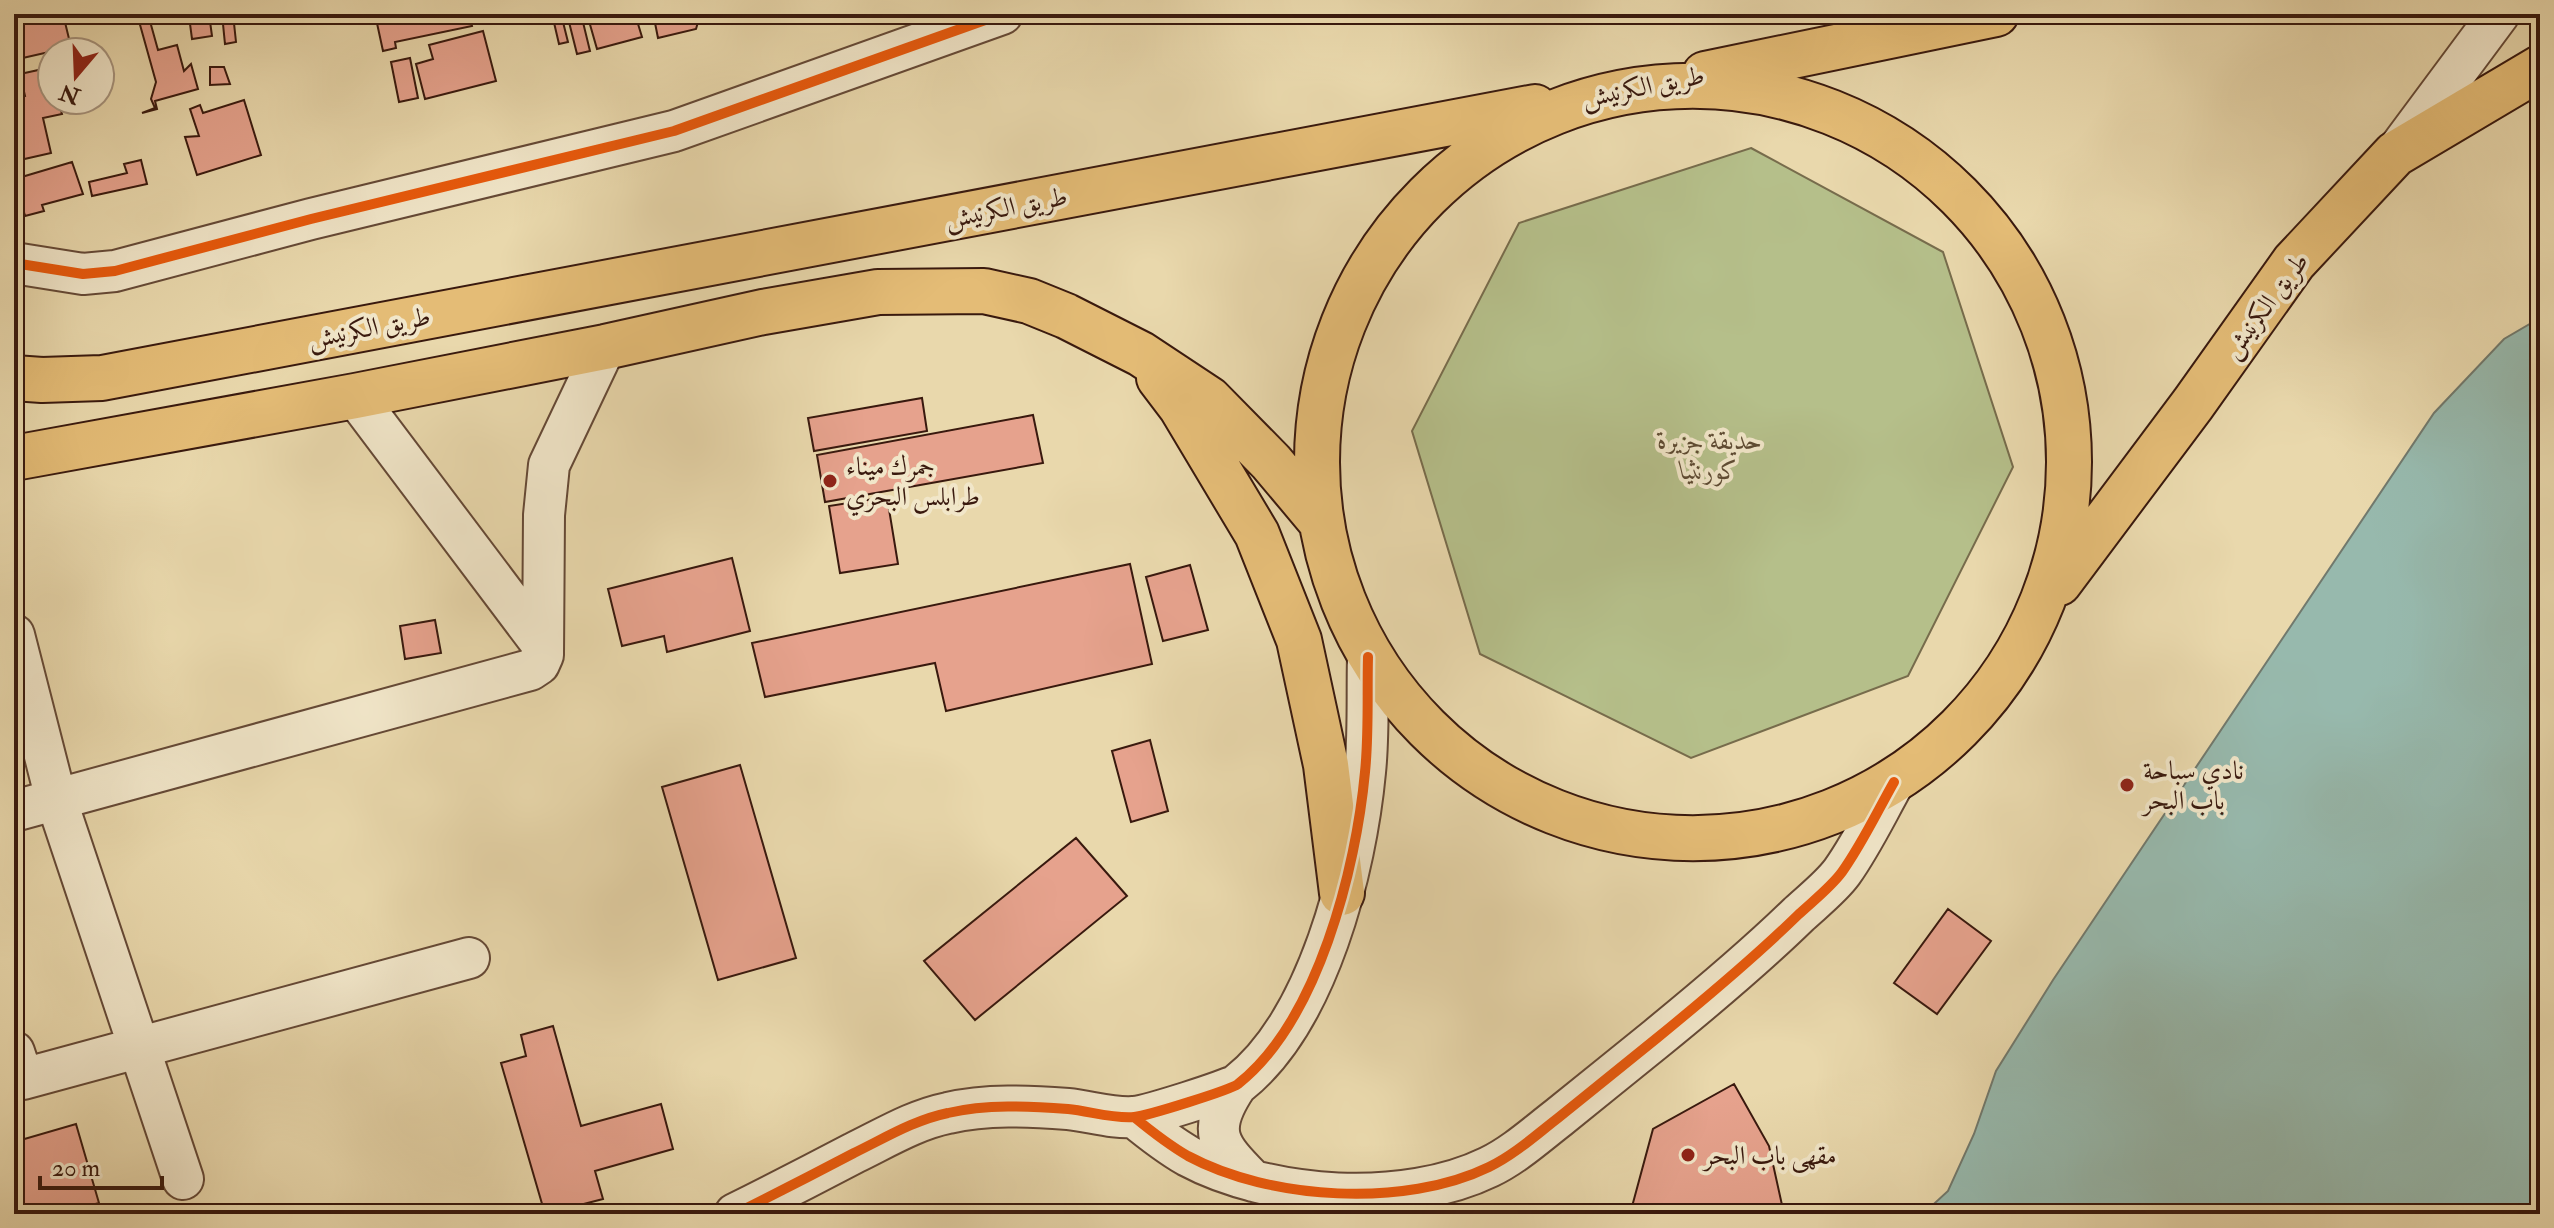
<svg xmlns="http://www.w3.org/2000/svg" width="2554" height="1228" font-family="'IM FELL Double Pica',Amiri,serif">
<style>
.green{fill:#b5bf8a;stroke:#776c4c;stroke-width:2}
.water{fill:#97b9ad;stroke:#71796d;stroke-width:2}
.building{fill:#e6a28d;stroke:#39190e;stroke-width:2}
.lines{fill:none;stroke-linecap:round;stroke-linejoin:round}
.minor-casing{stroke:#654936;stroke-width:44}
.highway-casing{stroke:#39190e;stroke-width:48}
.minor{stroke:#f1e6c9;stroke-width:40}
.highway{stroke:#e4bc76;stroke-width:44}
.cycleway-casing{stroke:#f1e6c9;stroke-width:15}
.cycleway{stroke:#e8590c;stroke-width:10}
.poi-dot{fill:#8f2418;stroke:#f1e6c9;stroke-width:3}
.labels{text-anchor:middle;stroke-width:8;stroke-linejoin:round;paint-order:stroke}
.street-label{font-size:26px;fill:#39190e;stroke:#f1e6c9}
.park-label{font-size:26px;font-style:italic;fill:#5e4b33;stroke:#f1e6c9}
.poi-label{font-size:26px;fill:#39190e;stroke:#f1e6c9;text-anchor:start}
</style>
<rect width="100%" height="100%" fill="#e9d8ac"/>
<filter id="stains"><feTurbulence type="fractalNoise" baseFrequency=".0025" numOctaves="4"/><feColorMatrix values="0 0 0 0 .2 0 0 0 0 .09 0 0 0 0 .02 0 0 0 .5 -.17"/></filter>
<radialGradient id="worn" r=".72"><stop offset=".6" stop-color="#630" stop-opacity="0"/><stop offset="1" stop-color="#630" stop-opacity=".3"/></radialGradient>
<path class="green" d="M1751 148 1943 252 2013 467 1908 676 1691 758 1480 654 1412 431 1519 223Z"/>
<path class="water" d="M2540 318V1214H1923L1948 1191 1974 1134 1996 1071 2053 980 2434 413 2504 339Z"/>
<path class="building" d="M21 14H63L71 47 14 60V16Z
M137 14H148L158 50 177 45 184 71 191 64 198 89 155 101 157 109 142 113 155 108 151 99 156 82Z
M164 14H209L212 36 192 39 189 16 165 19Z
M222 14H233L236 42 225 44Z
M331 14H353L334 21Z
M375 14H469L472 26 395 42 396 48 383 51Z
M552 14H561L568 42 559 44Z
M567 14H581L590 51 577 54Z
M587 14H635L642 37 597 49Z
M669 14H692L690 19 698 22 696 29 658 38 654 18Z
M483 31 496 81 425 99 416 64 433 59 429 45Z
M410 58 418 98 399 102 391 62Z
M210 67H224L230 84 210 85Z
M43 69 50 101 58 100 62 114 43 118 51 153 20 160 14 134V72L20 97 25 96 20 74Z
M244 100 261 155 197 175 185 137 199 136 190 109 200 105 203 113Z
M141 160 147 184 92 196 89 182 127 173 124 164Z
M72 162 83 194 42 205 44 211 25 216 15 179Z
M922 398 927 431 814 451 808 418Z
M1033 415 1043 463 825 502 817 455Z
M887 497 898 564 840 573 829 506Z
M732 558 750 631 667 652 664 636 622 646 608 589Z
M1130 564 1152 664 946 711 935 663 765 697 752 643Z
M1190 565 1208 630 1163 641 1146 577Z
M435 620 441 653 405 659 400 626Z
M1150 740 1168 811 1131 822 1112 751Z
M740 765 796 958 718 980 662 787Z
M1076 838 1127 896 975 1020 924 961Z
M1948 909 1991 941 1937 1014 1894 983Z
M553 1026 581 1126 661 1104 673 1149 595 1171 603 1199 545 1214 501 1063 526 1056 521 1035Z
M1734 1084 1769 1146 1784 1214H1630L1653 1129Z
M76 1124 99 1203 59 1214H14V1142Z"/>
<g class="lines">
<defs>
<path id="minor" d="M2395 154 2499 14
M14 263 83 274 115 271 311 219 674 131 1002 14
M355 396 541 643
M14 635 56 799 183 1179
M14 811 530 670 539 664 543 655 544 515 549 465 605 347
M14 1052 23 1079 469 958
M1236 1086C1205 1133 1219 1146 1253 1181
M1134 1117C1151 1131 1169 1145 1188 1156 1270 1200 1405 1208 1489 1167 1514 1155 1536 1135 1558 1118 1591 1091 1624 1065 1657 1038 1706 998 1754 958 1799 914 1813 901 1831 887 1842 872 1862 844 1877 812 1894 782
M735 1214C775 1194 814 1174 854 1153 885 1138 914 1120 948 1113 986 1104 1030 1106 1068 1109 1089 1111 1114 1119 1134 1117 1147 1116 1230 1090 1238 1084 1318 1021 1356 869 1365 772 1369 734 1367 695 1368 657"/>
<path id="highway" d="M1705 74 1996 14
M1317 462a376 376 0 1 1 752 0a376 376 0 1 1-752 0Z
M14 378 42 380 102 378 1535 107
M1159 378 1181 407 1257 534 1299 640 1326 765 1342 893
M14 458 355 396 605 347 763 312 878 292 984 291 1029 301 1066 316 1141 354 1209 399 1271 462 1318 518
M2059 583 2193 404 2294 262 2395 154 2540 68"/>
</defs>
<use href="#minor" class="minor-casing"/>
<use href="#highway" class="highway-casing"/>
<use href="#minor" class="minor"/>
<use href="#highway" class="highway"/>
<defs>
<path id="cycleway" d="M14 263 83 274 115 271 311 219 674 131 1002 14
M1134 1117C1151 1131 1169 1145 1188 1156 1270 1200 1405 1208 1489 1167 1514 1155 1536 1135 1558 1118 1591 1091 1624 1065 1657 1038 1706 998 1754 958 1799 914 1813 901 1831 887 1842 872 1862 844 1877 812 1894 782
M735 1214C775 1194 814 1174 854 1153 885 1138 914 1120 948 1113 986 1104 1030 1106 1068 1109 1089 1111 1114 1119 1134 1117 1147 1116 1230 1090 1238 1084 1318 1021 1356 869 1365 772 1369 734 1367 695 1368 657"/>
</defs>
<use href="#cycleway" class="cycleway-casing"/>
<use href="#cycleway" class="cycleway"/>
</g>
<g class="poi-dot">
<circle cx="830" cy="481" r="8"/>
<circle cx="2127" cy="785" r="8"/>
<circle cx="1688" cy="1155" r="8"/>
</g>
<g class="labels">
<g class="street-label">
<text transform="translate(1643 86) rotate(-11)" y="9">طريق الكرنيش</text>
<text transform="translate(1006 207) rotate(-11)" y="9">طريق الكرنيش</text>
<text transform="translate(2265 305) rotate(-53)" y="9">طريق الكرنيش</text>
<text transform="translate(369 327) rotate(-11)" y="9">طريق الكرنيش</text>
</g>
<g class="park-label">
<text x="1710" y="449">حديقة جزيرة<tspan x="1710" dy="30">كورنثيا</tspan></text>
</g>
<g class="poi-label">
<text x="846" y="475">جمرك ميناء<tspan x="846" dy="30">طرابلس البحري</tspan></text>
<text x="2143" y="779">نادي سباحة<tspan x="2143" dy="30">باب البحر</tspan></text>
<text x="1704" y="1164">مقهى باب البحر</text>
</g>
</g>
<rect width="2554" height="1228" fill="none" stroke="#e9d8ac" stroke-width="48"/>
<rect x="16" y="16" width="2522" height="1196" fill="none" stroke="#39190e" stroke-width="4"/>
<rect x="24" y="24" width="2506" height="1180" fill="none" stroke="#39190e" stroke-width="2"/>
<g transform="translate(76 76) rotate(199)"><circle r="38" fill="#f1e6c9" stroke="#a7947e" stroke-width="2"/>
<path d="M0-6L14 30L0 20L-14 30Z" fill="#8f2418"/>
<text y="-12" font-size="22" font-weight="bold" text-anchor="middle" fill="#39190e">N</text>
</g>
<path d="M40 1176v12h122v-12" fill="none" stroke="#39190e" stroke-width="4"/>
<text x="52" y="1176" font-size="24" fill="#39190e" stroke="#f1e6c9" stroke-width="6" paint-order="stroke">20 m</text>
<rect width="100%" height="100%" filter="url(#stains)"/>
<rect width="100%" height="100%" fill="url(#worn)"/>
</svg>
